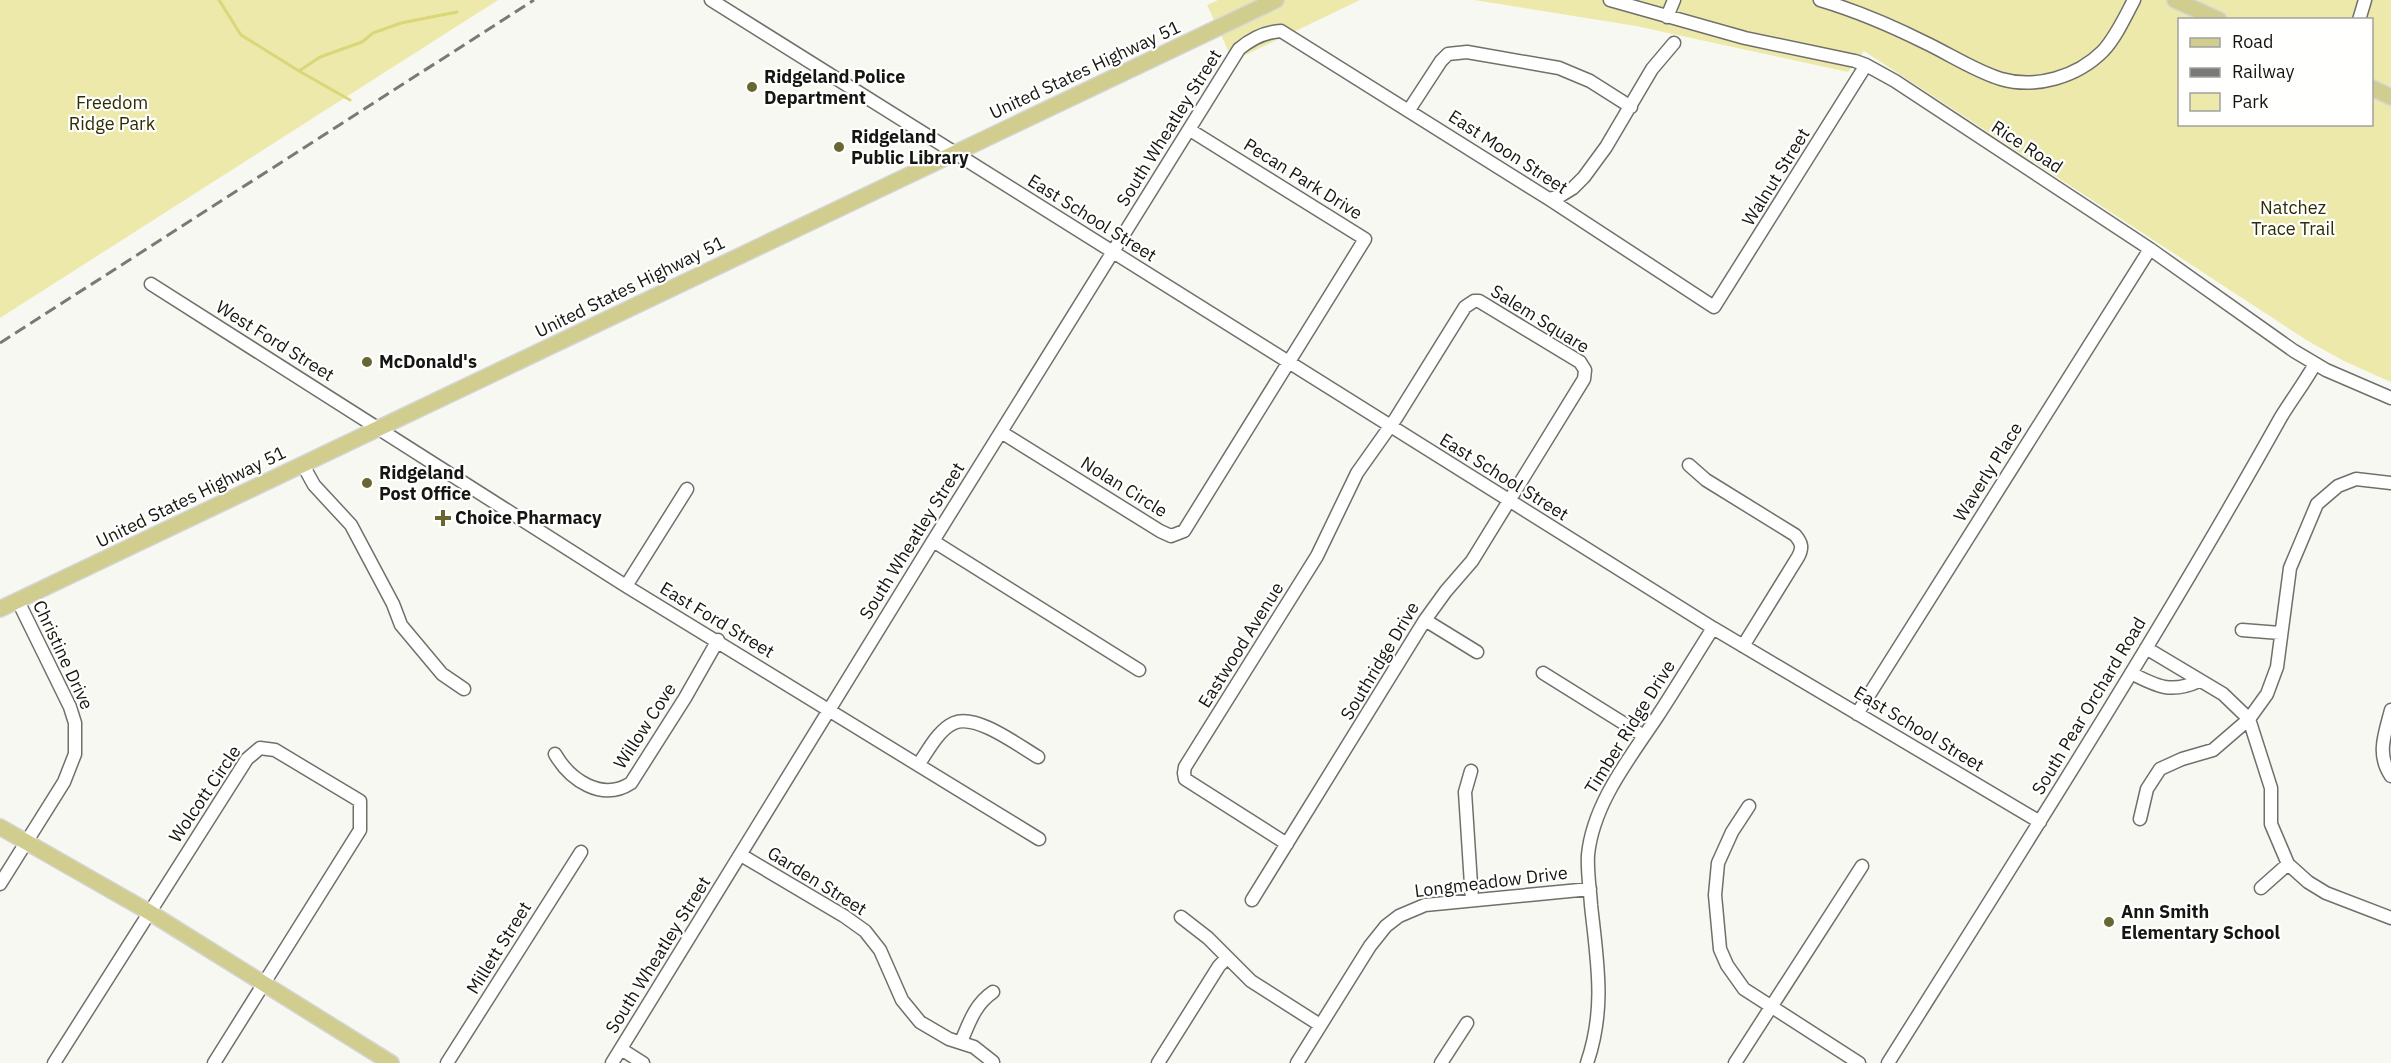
<svg xmlns="http://www.w3.org/2000/svg" width="2391" height="1063" font-family="'IBM Plex Sans',sans-serif">
<style>
.green{fill:#ece9ab;fill-rule:evenodd}
.lines{fill:none;stroke-linecap:round;stroke-linejoin:round}
.stream{stroke:#dbd678;stroke-width:3}
.minor-casing{stroke:#70706b;stroke-width:15}
.major-casing{stroke:#d5d5d5;stroke-width:18}
.minor{stroke:#fff;stroke-width:12}
.major{stroke:#d0cd8f;stroke-width:15}
.rail{stroke:#797975;stroke-width:3;stroke-dasharray:12 6;stroke-linecap:butt}
.poi-dot{fill:#686632;stroke:#fffffe;stroke-width:2}
.labels{text-anchor:middle;stroke-width:4.5;stroke-linejoin:round;paint-order:stroke}
.street-label{font-size:18px;fill:#151513;stroke:#fffffe}
.poi-label{font-size:18px;font-weight:bold;fill:#151513;stroke:#fffffe;text-anchor:start}
.park-label{font-size:18px;fill:#2e2c02;stroke:#fffffe}
</style>
<rect width="100%" height="100%" fill="#f8f8f2"/>
<path class="green" d="M0 0H498L0 318Z
M1218 0H1360L1233 61 1207 5Z
M1474 0H2391V382L2344 361 2308 341 1864 51 1848 72 1636 26ZM2180 20H2372V124H2180Z"/>
<g class="lines">
<path class="stream" d="M219 0 241 35 299 71
M350 100 299 71 320 57 362 42 373 33 401 23 457 12"/>
<defs>
<path id="minor" d="M711 0 1713 628 2040 822
M1610 0 1745 38 1855 61 1866 65 1895 81 2150 249 2294 351 2326 370 2391 398
M1820 0C1857 11 1892 26 1926 43 1951 55 1975 71 2001 79 2036 89 2077 77 2103 51 2116 37 2125 17 2134 0
M1667 17 1674 0
M2359 20 2365 0
M1409 110 1441 61 1448 54 1467 52 1559 68 1590 81 1631 107
M1549 199 1560 196 1573 188 1584 177 1606 147 1652 69 1674 43
M151 284 626 586 1039 839
M1001 432 1160 531 1171 536 1184 531 1365 239 1190 130
M303 465 314 485 351 525 393 604 401 625 442 674 464 689
M1689 465 1706 480 1795 535C1802 543 1803 548 1798 557L1743 646
M933 541 1139 670
M626 586 687 489
M1425 620 1477 652
M2242 630 2280 633
M2146 648 2223 694 2249 719 2271 788V824L2288 864 2308 882 2326 893 2391 918
M1543 673 1644 736
M2131 673C2156 686 2171 694 2199 681
M2391 710C2385 734 2376 754 2391 776
M1857 714 2150 249
M555 754C570 780 602 802 631 783L685 698 718 640
M918 765C928 751 938 730 954 723 976 713 1019 746 1038 757
M1471 771 1465 792 1472 900
M1749 806 1732 832 1718 863 1715 895 1720 949 1727 965 1744 989 1859 1063
M2140 819 2147 789 2160 769 2182 759 2213 750 2249 719 2267 694 2277 667 2290 568 2317 504 2338 486 2356 479 2391 483
M741 855 844 916 865 931 880 950 902 1000 920 1022 949 1039 974 1047 993 1062
M0 884 64 782 75 754V723L70 707 18 601
M2261 888 2288 864
M1252 900 1425 620 1446 591 1472 561 1584 379 1585 370 1580 362 1479 301H1474L1465 307 1396 418 1357 473 1317 556 1185 767 1184 773 1185 779 1287 844
M1181 917 1208 938 1251 981 1320 1025
M961 1042C969 1023 975 1004 993 992
M621 1049 643 1063
M54 1063 247 759 260 748 275 750 360 801V830L214 1063
M447 1063 581 852
M612 1063 933 541 1239 49C1251 39 1265 32 1281 31L1549 199 1714 307 1866 65
M1158 1063 1219 966 1227 958
M1297 1063 1370 946 1386 926 1399 916 1425 905 1590 889
M1441 1063 1467 1023
M1587 1063C1606 1008 1597 961 1591 905 1590 889 1587 871 1588 855 1593 804 1629 759 1657 717 1676 688 1694 658 1713 628
M1735 1063 1862 866
M1888 1063C2022 850 2158 637 2281 417 2292 399 2305 382 2315 364"/>
<path id="major" d="M2175 0 2219 20
M2372 88 2391 97
M0 609 1276 0
M0 827 149 912 391 1063"/>
</defs>
<use href="#minor" class="minor-casing"/>
<use href="#major" class="major-casing"/>
<use href="#minor" class="minor"/>
<use href="#major" class="major"/>
<path class="rail" d="M0 343 534 0"/>
</g>
<g class="poi-dot">
<circle cx="752" cy="87" r="6"/>
<circle cx="839" cy="147" r="6"/>
<circle cx="367" cy="362" r="6"/>
<circle cx="367" cy="483" r="6"/>
<path d="M440 509h6v6h6v6h-6v6h-6v-6h-6v-6h6z"/>
<circle cx="2109" cy="922" r="6"/>
</g>
<g class="labels">
<g class="street-label">
<text transform="translate(1085 70) rotate(-25)" y="6">United States Highway 51</text>
<text transform="translate(1169 128) rotate(-58)" y="6">South Wheatley Street</text>
<text transform="translate(2027 147) rotate(33)" y="6">Rice Road</text>
<text transform="translate(1508 152) rotate(33)" y="6">East Moon Street</text>
<text transform="translate(1776 177) rotate(-58)" y="6">Walnut Street</text>
<text transform="translate(1303 179) rotate(32)" y="6">Pecan Park Drive</text>
<text transform="translate(1092 218) rotate(32)" y="6">East School Street</text>
<text transform="translate(630 287) rotate(-26)" y="6">United States Highway 51</text>
<text transform="translate(1540 319) rotate(32)" y="6">Salem Square</text>
<text transform="translate(275 341) rotate(32)" y="6">West Ford Street</text>
<text transform="translate(1988 472) rotate(-58)" y="6">Waverly Place</text>
<text transform="translate(1504 477) rotate(32)" y="6">East School Street</text>
<text transform="translate(1124 487) rotate(32)" y="6">Nolan Circle</text>
<text transform="translate(191 497) rotate(-26)" y="6">United States Highway 51</text>
<text transform="translate(912 541) rotate(-58)" y="6">South Wheatley Street</text>
<text transform="translate(717 620) rotate(31)" y="6">East Ford Street</text>
<text transform="translate(1241 645) rotate(-58)" y="6">Eastwood Avenue</text>
<text transform="translate(63 655) rotate(65)" y="6">Christine Drive</text>
<text transform="translate(1380 661) rotate(-59)" y="6">Southridge Drive</text>
<text transform="translate(2089 706) rotate(-59)" y="6">South Pear Orchard Road</text>
<text transform="translate(645 726) rotate(-57)" y="6">Willow Cove</text>
<text transform="translate(1630 727) rotate(-58)" y="6">Timber Ridge Drive</text>
<text transform="translate(1919 729) rotate(31)" y="6">East School Street</text>
<text transform="translate(205 794) rotate(-56)" y="6">Wolcott Circle</text>
<text transform="translate(817 881) rotate(32)" y="6">Garden Street</text>
<text transform="translate(1491 882) rotate(-7)" y="6">Longmeadow Drive</text>
<text transform="translate(499 948) rotate(-58)" y="6">Millett Street</text>
<text transform="translate(658 955) rotate(-58)" y="6">South Wheatley Street</text>
</g>
<g class="poi-label">
<text x="764" y="83">Ridgeland Police<tspan x="764" dy="21">Department</tspan></text>
<text x="851" y="143">Ridgeland<tspan x="851" dy="21">Public Library</tspan></text>
<text x="379" y="368">McDonald's</text>
<text x="379" y="479">Ridgeland<tspan x="379" dy="21">Post Office</tspan></text>
<text x="455" y="524">Choice Pharmacy</text>
<text x="2121" y="918">Ann Smith<tspan x="2121" dy="21">Elementary School</tspan></text>
</g>
<g class="park-label">
<text x="112" y="109">Freedom<tspan x="112" dy="21">Ridge Park</tspan></text>
<text x="2293" y="214">Natchez<tspan x="2293" dy="21">Trace Trail</tspan></text>
</g>
</g>
<rect x="2178" y="18" width="195" height="108" fill="#fffffe" stroke="#a1a1a0" stroke-width="1.5"/>
<rect x="2190" y="38" width="30" height="9" fill="#d0cd8f" stroke="#a1a1a0" stroke-width="1.5"/>
<text x="2232" y="48" font-size="18" fill="#151513">Road</text>
<rect x="2190" y="68" width="30" height="9" fill="#797975" stroke="#a1a1a0" stroke-width="1.5"/>
<text x="2232" y="78" font-size="18" fill="#151513">Railway</text>
<rect x="2190" y="93" width="30" height="18" fill="#ece9ab" stroke="#a1a1a0" stroke-width="1.5"/>
<text x="2232" y="108" font-size="18" fill="#151513">Park</text>
</svg>
